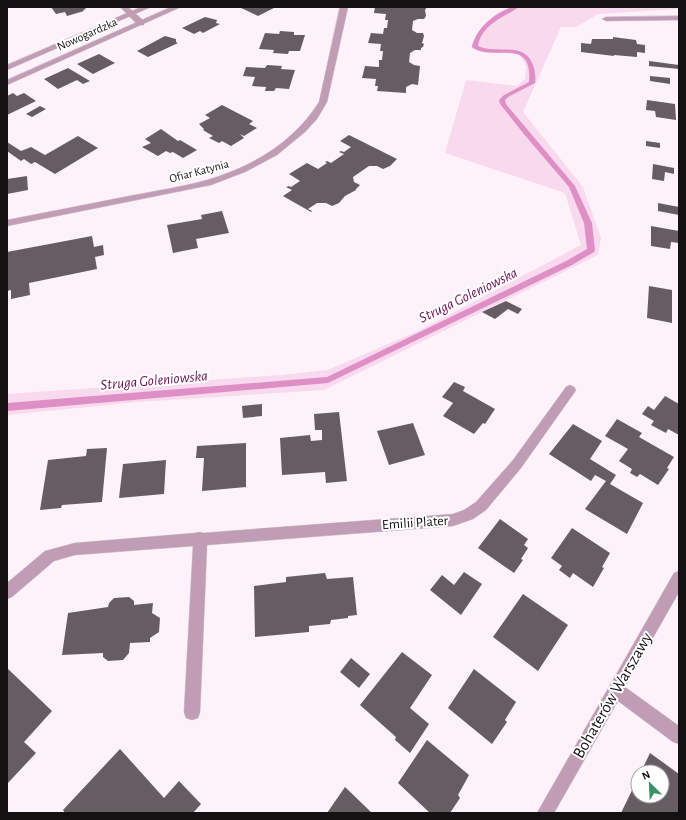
<svg xmlns="http://www.w3.org/2000/svg" width="686" height="820" font-family="'Alegreya Sans',sans-serif">
<style>
.green{fill:#f9d9ee}
.lines{fill:none;stroke-linecap:round;stroke-linejoin:round}
.stream{fill:#de90c6;fill-rule:evenodd}
.building{fill:#665c62}
.minor-casing{stroke:#d8ced4;stroke-width:1}
.tertiary-casing{stroke:#d8ced4;stroke-width:1}
.minor{fill:#c09db5;fill-rule:evenodd}
.tertiary{fill:#c09db5;fill-rule:evenodd}
.labels{text-anchor:middle;stroke-width:4;stroke-linejoin:round;paint-order:stroke}
.far-street-label{font-size:12px;fill:#151113;stroke:#fff}
.street-label{font-size:14px;fill:#151113;stroke:#fff}
.water-label{font-size:15px;font-style:italic;fill:#6c0f58;stroke:#fff}
.near-street-label{font-size:17px;fill:#151113;stroke:#fff}
</style>
<rect width="100%" height="100%" fill="#fdf2f9"/>
<path class="green" d="M510 7H679V9L598 14 576 27H561L523 112 583 187 601 238 598 255 324 390 138 402 7 415V394L281 375 328 370 420 330 581 245 565 193 445 153 466 80 517 86 525 79 526 66 519 54 481 52 471 48C480 29 490 14 510 7Z"/>
<g class="lines">
<path class="stream" d="M512 7H519C503 18 482 24 478 46 496 55 524 40 533 65 535 71 536 77 535 83L508 97 505 100 506 104 575 186 592 223 595 250 594 252 572 265 328 383 7 411V403L327 377 566 261 587 249 584 223 569 187 523 133 500 104 499 100 504 95 529 82C533 35 492 63 472 47 476 28 494 14 512 7Z"/>
</g>
<path class="building" d="M51 7H84L86 9 83 10 84 11 67 16 65 12 56 14Z
M239 7H276L258 16Z
M375 7H427L425 10 426 16 424 19H418L413 21 412 30 417 33H423L424 36 422 43 424 44 423 47 421 48V50H415L410 53 409 62 414 65 420 66 418 85 412 84 406 87V93L377 91 378 86H375L376 79 362 78 365 66 379 67V60H382L383 51H380L381 44 368 43 371 33 383 34 384 28H387L388 20H385L386 14 374 13Z
M205 17 217 20 216 23 220 24 203 33 200 31 194 34 182 28Z
M280 31 294 32V35H305L300 51H289L288 54 273 53 274 50 259 49 265 33 279 34Z
M165 36 176 39V42L178 43 148 57 137 51Z
M613 37 636 40 637 44 645 45V53L637 52V57L614 55V56L581 52V43L591 44 592 39H613Z
M99 54 115 63 93 74 77 64Z
M649 61 679 65V69L649 66Z
M267 65 282 66 281 69 295 70 289 89 276 88 274 91H265L266 87 252 86 255 77 243 76 246 67 265 68Z
M68 68 90 81 83 84 77 80 58 89 44 79Z
M650 76 670 78V84L650 81Z
M13 93 17 96 24 93 36 101 7 115V96Z
M647 100 675 104 676 120 656 117 655 111 646 110Z
M222 105 253 121 249 124 257 128 244 136 240 134 244 138 231 146 222 141 219 143 209 138 213 136 203 130 204 129 199 124 210 118 205 115Z
M40 106 46 109 32 117 26 114Z
M161 129 178 141 180 140 197 150 183 158 173 152 170 153 166 151 158 156 142 147 151 143 145 139Z
M349 135 397 159 390 166 383 169 377 166H369L353 177 354 182 360 185 356 189V190L345 196 339 203 332 206 326 203H317L308 209 312 211 311 212 283 196 292 190 286 187 289 186 291 187 300 181 289 174 307 163 318 169 327 163 325 162 327 161 331 163 344 154 339 152 341 151 344 152 351 147 340 141Z
M78 136 98 148 55 174 35 162 31 164 24 159 21 161 7 151V142L21 151 31 147 45 155Z
M646 141 660 143V148L646 146Z
M653 164 674 168V174L665 172 664 181 652 179Z
M27 176 28 190 7 194V179Z
M658 203 679 207V215L658 211Z
M222 211 229 233 196 239 198 248 173 253 167 225 202 219 201 215Z
M651 226 679 231V243L671 242 670 249 651 246Z
M92 236 94 247 103 245 104 255 95 257 97 269 29 283 30 295 11 299V290L7 291V252Z
M649 286 672 290V323L647 318Z
M506 301 522 309 518 314 508 309 495 319 482 312Z
M454 382 465 387 463 391 495 409 485 424 483 423 474 434 443 416 453 403 442 397Z
M665 396 679 404V435L668 429 666 433 651 425 654 421 642 414 648 406 654 410Z
M262 404V416L243 418 242 406Z
M339 412 347 481 326 483 325 472 282 475 280 438 310 435 311 441 322 440V430H315L314 414Z
M617 419 642 433 639 437 674 457 667 468 669 469 658 485 640 474 637 477 630 473 632 469 619 461 628 449 605 436Z
M413 423 425 455 389 465 377 431Z
M573 424 602 441 590 459 616 475 610 484 643 503 627 534 585 509 606 481 595 475 591 481 549 454Z
M246 443V487L202 491 204 458H196L197 446Z
M107 448 102 502 62 505 61 508 40 510 48 460 86 456 87 449Z
M166 460 164 494 119 498 123 464Z
M500 519 528 539 524 545 528 548 521 559 523 560 514 573 478 548Z
M572 528 610 553 602 567 604 568 593 587 573 573 570 578 559 570 562 566 551 558Z
M464 572 482 584 461 615 430 590 442 575 454 585Z
M325 573 327 579 353 577 357 615 348 616V618L331 620 330 624 309 626V632L255 637 254 586 286 582V577Z
M523 594 568 625 538 671 493 637Z
M129 597 134 601V605L153 603 152 613 160 618 159 632 150 638V642L130 643 129 653 123 660 108 661 103 657V653L62 655 68 613 108 607 109 603 114 598Z
M402 652 432 675 410 708 429 724 410 753 395 740 396 737 360 705Z
M351 658 370 674 359 688 340 672Z
M7 668 52 711 24 742 36 753 7 784Z
M474 669 516 702 505 720 507 722 492 744 448 708Z
M427 740 469 775 458 795 460 798 450 813H430L398 783Z
M120 749 164 798 179 781 201 804 193 813H65L63 810Z
M650 753 679 774V813H621L638 778V796H662V772H641Z
M345 787 372 813H327Z"/>
<g class="lines">
<defs>
<path id="minor" d="M120 7H128L144 21V25H138Z
M340 7H348L327 102 317 119 305 132 277 155 245 172 211 185 7 226V220C48 212 89 204 129 196 155 191 182 187 207 180 252 167 294 142 319 102Z
M679 16V20L606 21 602 19 606 17Z
M570 385 574 387 576 390 574 393 521 468 486 510 473 519 453 526 207 545 200 712 198 718 192 720 186 718 184 712 193 546 75 555 54 561 12 597 7 599V583L45 551 75 543 195 533 200 532 203 533 453 514 464 510 476 502 513 460 566 387Z
M679 571V592L625 687 679 726V744L673 742 618 701 554 813H537L674 573Z"/>
<path id="tertiary" d="M141 7H151L7 70V65Z
M171 7H181L7 85V80Z"/>
</defs>
<use href="#minor" class="minor-casing"/>
<use href="#tertiary" class="tertiary-casing"/>
<use href="#minor" class="minor"/>
<use href="#tertiary" class="tertiary"/>
</g>
<g class="labels">
<g class="far-street-label">
<text transform="translate(87 34) rotate(-24)" y="4">Nowogardzka</text>
<text transform="translate(199 171) rotate(-15)" y="4">Ofiar Katynia</text>
</g>
<g class="street-label">
<text transform="translate(415 522) rotate(-4)" y="5">Emilii Plater</text>
</g>
<g class="water-label">
<text transform="translate(468 295) rotate(-26)" y="5">Struga Goleniowska</text>
<text transform="translate(154 380) rotate(-5)" y="5">Struga Goleniowska</text>
</g>
<g class="near-street-label">
<text transform="translate(612 695) rotate(-60)" y="6">Bohaterów Warszawy</text>
</g>
</g>
<rect width="686" height="820" fill="none" stroke="#151113" stroke-width="16"/>
<g transform="translate(650 784) rotate(336)"><circle r="19" fill="#ffffff" stroke="#a1a0a1"/>
<path d="M0-3L7 15L0 10L-7 15Z" fill="#399165"/>
<text y="-6" font-size="11" font-weight="bold" text-anchor="middle" fill="#151113">N</text>
</g>
</svg>
